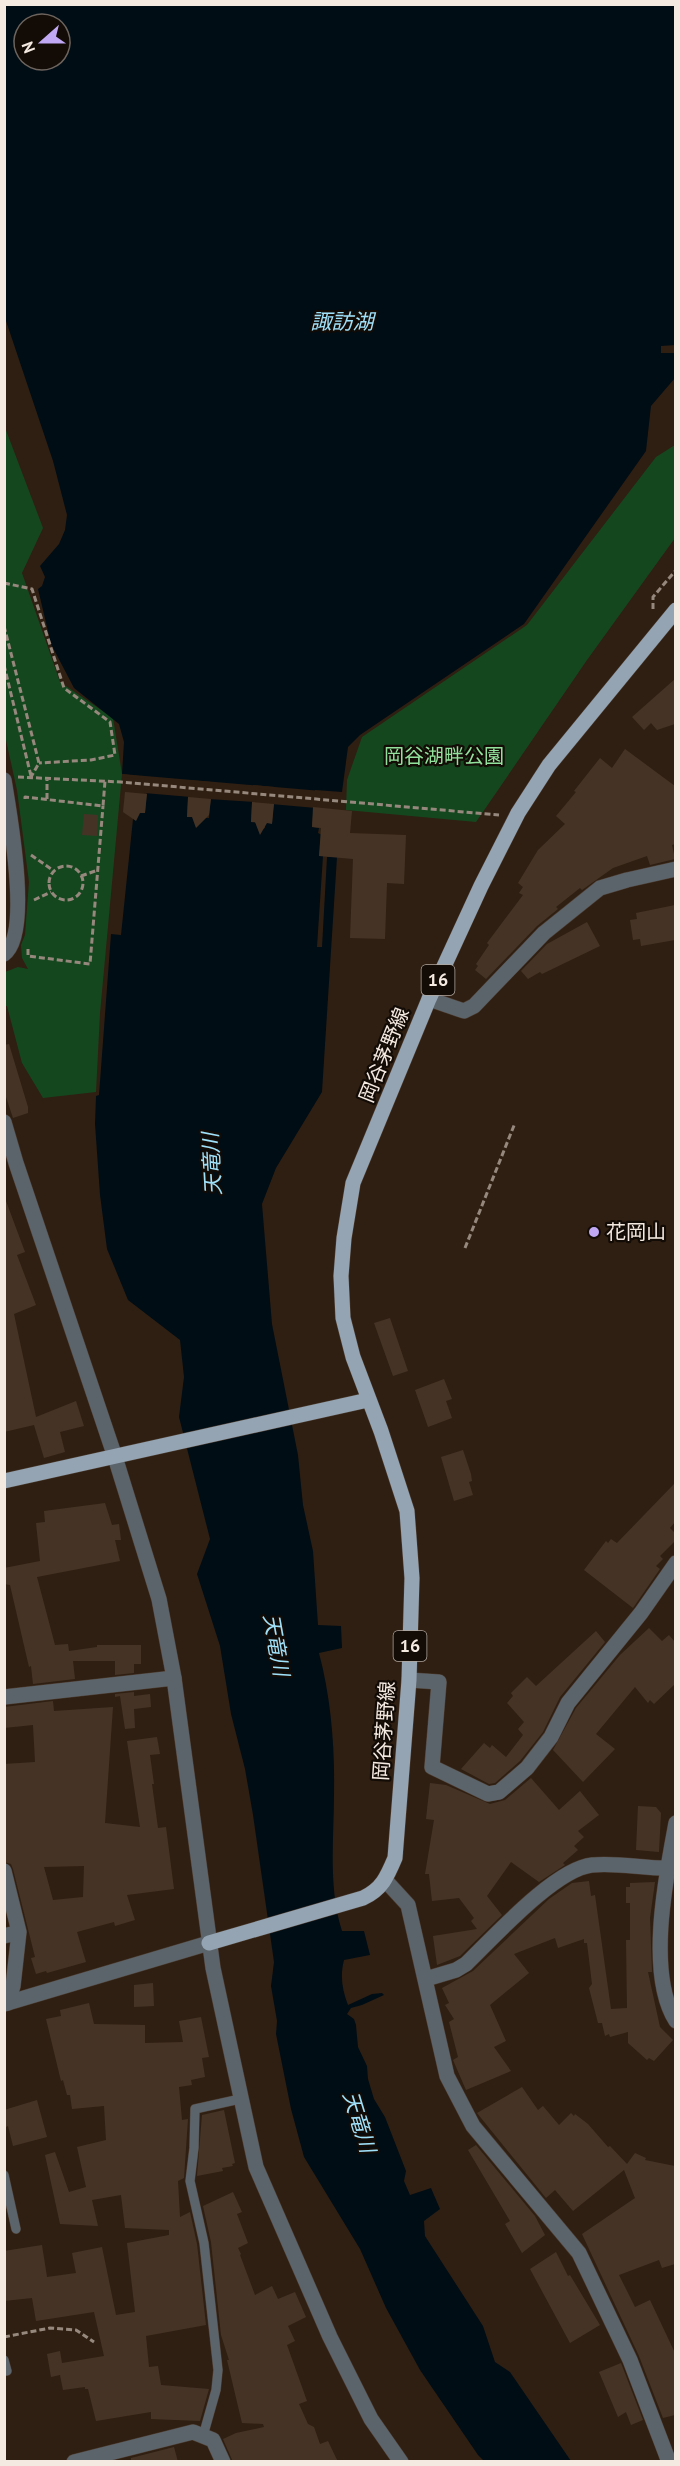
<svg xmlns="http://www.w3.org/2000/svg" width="680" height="2466" font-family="'PT Sans','Noto Sans JP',sans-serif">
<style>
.green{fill:#15471f}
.water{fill:#000d15;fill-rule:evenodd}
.pier{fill:#2f1f12}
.building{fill:#453426;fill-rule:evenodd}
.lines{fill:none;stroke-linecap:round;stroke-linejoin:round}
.service-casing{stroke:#4b3b2f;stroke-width:10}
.minor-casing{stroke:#4b3b2f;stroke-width:16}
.tertiary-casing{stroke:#4b3b2f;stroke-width:16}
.primary-casing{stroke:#4b3b2f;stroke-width:16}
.path{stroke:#96887d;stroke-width:3;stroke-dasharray:6 3;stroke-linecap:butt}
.service{stroke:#5c646b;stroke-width:9}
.minor{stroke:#5c646b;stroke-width:15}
.tertiary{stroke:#5c646b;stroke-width:15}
.primary{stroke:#94a4b3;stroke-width:15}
.poi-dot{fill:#c0a8f4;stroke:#120b06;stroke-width:2}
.labels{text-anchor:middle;stroke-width:4.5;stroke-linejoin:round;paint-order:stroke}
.shield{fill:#120b06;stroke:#b1a79f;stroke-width:1.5}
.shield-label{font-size:18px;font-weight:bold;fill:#f5eae1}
.park-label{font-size:20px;fill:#92e19c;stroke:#120b06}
.street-label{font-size:20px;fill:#f5eae1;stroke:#120b06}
.poi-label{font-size:20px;fill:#f5eae1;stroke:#120b06;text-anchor:start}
.water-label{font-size:21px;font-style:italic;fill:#a0e1fa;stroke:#120b06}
</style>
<rect width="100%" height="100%" fill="#2f1f12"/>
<path class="green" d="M4 425 43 528 22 573 60 682 113 718 122 774 100 1013 96 1092 43 1098 22 1063 7 1006H5V972L18 967 28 969 22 958 21 945 25 935 29 882 17 790 4 731Z
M675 445V538L587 660 476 822 346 810 347 780 362 737 527 625 656 457Z"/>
<path class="water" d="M4 5H675L676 345 661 346V353H675V378L651 406 646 451 524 624 360 735 348 747 342 792 315 790 312 827 319 828 318 833 322 835 319 856H323L317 947H322L327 857H337L322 1092 276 1168 262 1204 272 1324 298 1455 303 1505 313 1551 318 1625 341 1626 342 1648 319 1653C331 1698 335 1747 334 1794 334 1839 328 1887 342 1931H364L370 1955 344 1960C340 1976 342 1989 348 2005L372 1994 382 1993 384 1995 362 2005 351 2008 347 2014 354 2019 356 2025 358 2047 367 2066 368 2079 374 2099 385 2117 406 2171 404 2181 410 2195 431 2188 440 2209 424 2221 425 2236 483 2326 495 2362 510 2372 571 2461H484L478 2455 420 2370 386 2308 360 2249 304 2157 291 2109 276 2034 277 2021 271 1986 274 1962 253 1815 245 1769 231 1714 220 1646 197 1574 210 1539 179 1417 184 1377 180 1340 128 1300 107 1249 100 1195 95 1124 96 1096 99 1095 111 934 121 935 133 819 138 812 145 813 148 777 122 774 124 742 119 724 74 688 51 644 38 589 42 586 45 577 40 566 59 544 65 530 67 515 53 461 5 318ZM24 24H60V60H24ZM189 780 212 782 209 818H202L201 822 197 825 194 822V817H187ZM253 785 275 787 272 823H265V828L261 830 257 823 251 822Z"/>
<path class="pier" d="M122 774 345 793 342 795 317 793 316 808 271 804 272 790 256 788 255 802 208 799 209 784 192 783 191 797 144 793 145 779 122 777Z"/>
<path class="building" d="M675 679V724L657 730 651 723 644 730 632 717Z
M625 749 675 786V844L672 845 675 859 650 865 647 856 613 868 582 890 580 888 556 907 558 909 537 926 486 979 475 970 478 966 476 964 489 945 487 943 523 895 519 893 523 887 518 883 538 850 565 824 556 816 576 792 574 791 600 758 612 768Z
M125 792 147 794 145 813H140L136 821 123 812Z
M188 797 211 799 209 815 196 828 192 817H187Z
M252 802 274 804 272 824 267 823 260 835 255 822H251Z
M313 807 352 811 350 833 406 835 404 884 387 883 385 939 350 938 353 859 319 856 321 828 312 827Z
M84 814 98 815 97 836 82 835Z
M675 905V940L641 946 640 939 633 940 630 920 637 919 636 913Z
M587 922 600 946 542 974 540 972 528 979 521 971 547 944Z
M9 1044 28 1107V1113L13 1118 4 1091V1045Z
M6 1201 25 1252 17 1255 36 1305 14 1314 36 1417 76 1401 84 1426 60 1432 65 1452 44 1458 34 1425 4 1432Z
M390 1318 408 1371 393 1376 374 1323Z
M444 1379 452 1399 446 1401 452 1418 428 1427 415 1390Z
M463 1450 471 1474 472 1481 469 1482 473 1495 454 1501 441 1457Z
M675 1483V1522L670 1528 675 1533V1541L660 1556 663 1559 656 1566 660 1569 633 1608 584 1570 606 1541 608 1543 611 1539 617 1543Z
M105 1503 112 1525 119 1524 121 1540H115L120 1561 37 1577 55 1645 68 1644 69 1651 97 1647V1645H141V1664H134V1673L115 1675V1661H73L75 1679 33 1684 31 1666 29 1667 10 1585 4 1584V1568L40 1561 36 1523 45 1522 44 1511Z
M649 1628 662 1641 669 1635 675 1642V1684L654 1704 650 1700 648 1703 635 1687 596 1734 615 1749 583 1782 553 1750 576 1708 620 1655Z
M596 1631 605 1642 560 1697 543 1732 520 1761 495 1783 489 1784 461 1769 484 1743 490 1748 492 1745 506 1757 523 1735 518 1729 524 1722 507 1703 513 1696 511 1693 527 1677 536 1686Z
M134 1692V1696L150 1694 151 1707 134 1709 135 1728 125 1729 120 1696 115 1697V1694Z
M53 1701 54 1711 113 1707 105 1823 140 1827 127 1741 157 1737 160 1754 150 1755 154 1784H152L158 1828 166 1827 174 1889 127 1895 135 1920 115 1926 114 1922 77 1932 86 1962 47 1973 46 1971 36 1974 31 1958 35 1957 13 1869 11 1864 4 1862V1764L35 1762 33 1725 4 1728V1707ZM84 1866 83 1897 53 1900 44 1867Z
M531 1778 559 1810 580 1791 599 1815 578 1831 584 1837 574 1846 578 1850 563 1863 565 1865 539 1882 511 1862 487 1896 502 1915 460 1956 437 1965 433 1936 477 1929 471 1921 474 1918 459 1898 432 1901 429 1874H425L434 1820 426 1819 430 1783 446 1785 490 1804 505 1800Z
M638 1806 656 1807 661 1813 659 1852 636 1850Z
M589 1881 591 1896 595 1895 611 2009 627 2008 626 1940H630V1903H626V1887H630V1883L655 1882 650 1918 652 1972H648L660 2027 673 2040 654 2061 649 2058 647 2060 628 2043V2032L610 2037 609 2034 605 2036 602 2023H598L589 1988 592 1984 587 1943H584V1939L558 1948 555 1938 514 1954 529 1973 490 2005 506 2041 494 2047 511 2071 466 2090 453 2060 458 2057 449 2022 454 2019 445 2005 449 2003 442 1988 473 1971 549 1899 572 1883Z
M153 1983 154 2006 134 2007V1985Z
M89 2003 94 2024 145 2025V2043L183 2042 179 2021 201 2017 209 2057 202 2058 205 2077 191 2080 192 2085 179 2087 182 2120 188 2119 184 2178 178 2181 180 2217 190 2212 197 2244 206 2325 146 2336 149 2367 158 2366 161 2385 209 2389 200 2421 151 2419V2412L96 2421 88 2389H85V2387L63 2390 60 2375 51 2377 47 2354 60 2351 62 2363 104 2356 94 2312 36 2321 32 2298 4 2301V2251L42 2245 47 2277 76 2273 72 2253 102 2247 116 2315 135 2312 127 2243 169 2235V2230L125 2228 121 2195 92 2200 98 2226 60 2224 45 2155 55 2152 69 2192 86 2187 77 2147 106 2140 104 2106 72 2109 70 2095H67L63 2080 61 2081 46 2019 61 2016 60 2010Z
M522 2087 538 2110 543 2106 559 2125 571 2113 574 2116 575 2114 588 2124 608 2147 610 2146 627 2164 635 2153 646 2158 645 2160 675 2166V2264L662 2268 659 2260 619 2275 635 2307 650 2300 675 2353V2415L663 2418 639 2356 582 2234 635 2198 624 2170 573 2211 555 2190 546 2198 477 2113Z
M37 2100 47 2137 13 2146 8 2126 4 2128V2110Z
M224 2110 235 2163 232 2164 233 2166 222 2168 223 2171 197 2176 202 2115Z
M476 2145 535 2216 545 2235 522 2253 505 2224 510 2221 468 2150Z
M233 2192 242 2212 237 2214 248 2243 238 2248 241 2254 240 2255 255 2295 272 2286 278 2299 295 2292 306 2317 288 2326 295 2341 287 2345 307 2401 299 2404 308 2424 314 2427 320 2444 328 2441 338 2462H233L223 2439 236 2433 264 2427 263 2424 242 2423 227 2360H229L221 2335 211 2242 203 2206Z
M556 2252 568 2276 570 2275 600 2325 570 2343 530 2269Z
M621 2363 643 2420 631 2425 626 2412 618 2417 599 2372Z
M174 2447 178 2462H131V2458Z"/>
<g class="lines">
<defs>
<path id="service" d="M4 2175 16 2229
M4 2360 7 2371H4
M203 2436 216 2390 218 2370 204 2243 190 2181 194 2148 195 2109 240 2099"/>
<path id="minor" d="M4 780C9 811 32 935 4 954
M429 999 464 1011 474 1006 544 933 600 888 627 880 676 869
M409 1680 439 1682 432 1767 488 1794 499 1792 527 1768 551 1737 568 1703 641 1613 676 1563
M4 1697 174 1678
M676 1823C666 1876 646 1974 676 2021
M4 1871 19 1932 4 1936
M386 1881 408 1905 447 2076 473 2126 579 2253 630 2360 669 2462
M426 1979 456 1970 466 1964C494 1937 555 1869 592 1865 620 1862 648 1870 676 1868
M8 2003 13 1986 19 1932
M74 2462 193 2432 213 2440 223 2462"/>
<path id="tertiary" d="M4 1122 16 1163 115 1457 159 1599 174 1678 213 1968 256 2167 330 2337 371 2419 401 2462
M4 2004 209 1943"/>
<path id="primary" d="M4 1481 368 1400
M209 1943 363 1898C382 1889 387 1877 395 1858L409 1680 412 1578 407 1511 381 1431 353 1357 343 1318 341 1276 344 1238 353 1183 429 999 481 886 518 813 549 765 676 610"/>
</defs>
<use href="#service" class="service-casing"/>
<use href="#minor" class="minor-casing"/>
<use href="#tertiary" class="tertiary-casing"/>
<use href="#primary" class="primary-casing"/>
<path class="path" d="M4 583 32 589 64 688 110 722 115 755 91 760 39 763
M653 609V597L676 570
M4 626 39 763 31 777
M4 665 31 776
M18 777 121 782 499 815
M25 799V797L103 806 105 781
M47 799V778
M31 855 54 871
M49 883a17 17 0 1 1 34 0a17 17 0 1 1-34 0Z
M81 876 98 870
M34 900 51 892
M28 949V956L90 964 103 806
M465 1248 515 1123
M4 2337 50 2328 76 2330 94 2342"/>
<use href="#service" class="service"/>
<use href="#minor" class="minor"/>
<use href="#tertiary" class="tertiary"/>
<use href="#primary" class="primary"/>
</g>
<circle class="poi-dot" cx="594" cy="1232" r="6"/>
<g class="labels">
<g class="shield">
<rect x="421.5" y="965" width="33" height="30" rx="4.5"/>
<rect x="393.5" y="1631" width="33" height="30" rx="4.5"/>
</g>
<g class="shield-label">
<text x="438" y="986">16</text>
<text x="410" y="1652">16</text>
</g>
<g class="park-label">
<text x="444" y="763">岡谷湖畔公園</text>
</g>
<g class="street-label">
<text transform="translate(384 1055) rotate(-68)" y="7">岡谷茅野線</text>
<text transform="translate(384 1731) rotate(-86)" y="7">岡谷茅野線</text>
</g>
<g class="poi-label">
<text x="606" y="1239">花岡山</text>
</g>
<g class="water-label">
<text x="342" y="329">諏訪湖</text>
<text transform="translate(212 1164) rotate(-93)" y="7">天竜川</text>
<text transform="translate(276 1645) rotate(80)" y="7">天竜川</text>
<text transform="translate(359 2122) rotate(73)" y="7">天竜川</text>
</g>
</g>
<rect width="680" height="2466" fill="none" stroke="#f5eae1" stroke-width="12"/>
<g transform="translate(42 42) rotate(249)"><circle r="28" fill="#120b06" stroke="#6d645e" stroke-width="1.5"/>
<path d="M0-4.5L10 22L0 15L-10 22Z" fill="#c0a8f4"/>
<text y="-9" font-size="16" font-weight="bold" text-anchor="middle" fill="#f5eae1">N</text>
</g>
</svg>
